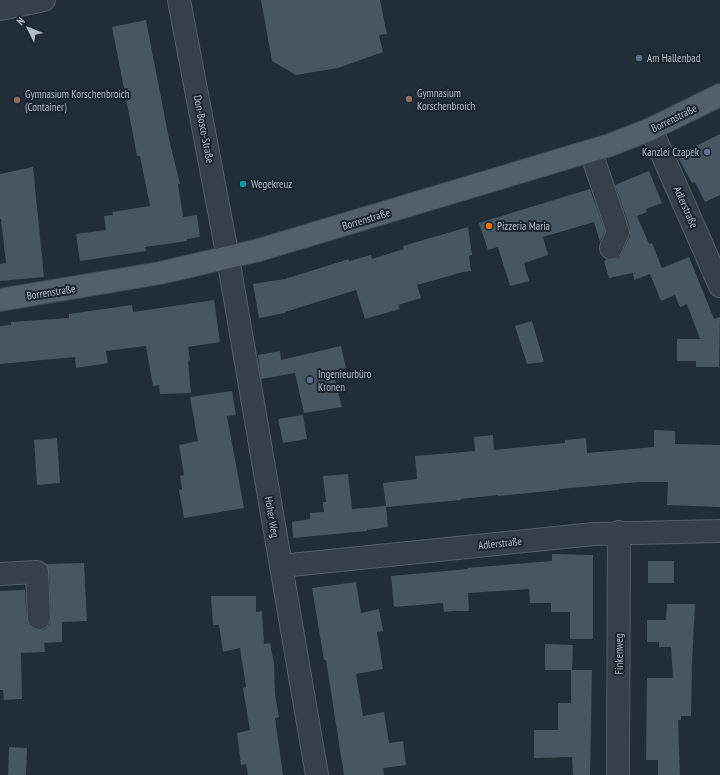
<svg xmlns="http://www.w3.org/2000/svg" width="720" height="775" font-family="'PT Sans Narrow',sans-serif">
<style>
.building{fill:#475663}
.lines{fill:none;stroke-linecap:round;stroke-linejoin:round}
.minor-casing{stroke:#535e67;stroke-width:24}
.major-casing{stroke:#3e4953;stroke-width:24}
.minor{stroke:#35404a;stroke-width:22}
.major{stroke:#535f6a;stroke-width:22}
.service-dot{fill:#5c6f8a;stroke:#1a252e;stroke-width:1.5}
.education-dot{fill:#8d6e63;stroke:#1a252e;stroke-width:1.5}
.culture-dot{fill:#0f9aa8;stroke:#1a252e;stroke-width:1.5}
.food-dot{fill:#e8710a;stroke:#1a252e;stroke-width:1.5}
.labels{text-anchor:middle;stroke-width:4;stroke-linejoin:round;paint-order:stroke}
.poi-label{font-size:11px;fill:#b0bbc6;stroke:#1a252e;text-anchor:start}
.street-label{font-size:11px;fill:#b0bbc6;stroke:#1a252e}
</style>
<rect width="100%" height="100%" fill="#212e39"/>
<path class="building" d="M261 0H380L387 34 379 35 383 52 338 68 296 75 272 61Z
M146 20 169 139 180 184H178L183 217 197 215 200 237 187 239V241L145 247 146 251 80 261 76 234 106 230 104 216 113 215 112 212 150 206 140 156H137L135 145 112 27Z
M720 134V195L705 202 695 182 692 183 679 159 683 157 682 155 695 149 694 147Z
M33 167 44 277 0 281V264L6 263 1 219H0V174Z
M649 171 662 203 646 209 647 212 637 216 649 244 652 243 662 268 689 257 714 319 720 317 719 367H696V361H677V339H700L687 304 680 307 675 295 661 301 650 274 634 280 633 273 609 278 604 261 606 260V259L613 260 619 258 622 253 630 236V228L615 185Z
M590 189 605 231 600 242 594 222 543 237 548 255 524 263 529 281 510 286 498 247 488 250 479 223Z
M468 227 472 255 469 256 471 271 463 272 417 285 421 298 398 305 400 309 365 319 356 290 285 312V313L259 318 253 284 285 279 349 259V261L371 255 372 259 404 249 403 246Z
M214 300 220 342 188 347 190 360 188 361 191 393 160 394 159 385 153 386 146 346 106 351 108 363 76 368 75 357 0 364V326L11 325V322L69 318V314L132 305 133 312Z
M532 321 544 362 527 364 515 326Z
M341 346 346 368 333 372 342 407 304 413 295 373 261 379 258 355 280 351 281 360Z
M232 391 236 415 227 416 244 508 184 518 179 490 182 489 180 476 184 475 179 445 198 441 190 397Z
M303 415 307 439 283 443 278 419Z
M654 430 675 431V444L720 445V507L667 505 668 482H640L559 489V490L498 496V495L460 499 461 500 386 507 388 527 367 530V531L293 538 292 522 310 519V513L324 512 323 502H326L323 476 348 474 352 509 386 506 383 483 417 479 415 456 475 451 474 437 493 435 494 450 565 443V440L586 438 587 453 654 447Z
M57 438 60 483 37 485 34 440Z
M552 554 593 555V639H570V612H551V603H530L529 589 468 593 469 611H454L444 612 443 603 394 607 391 576 468 569 467 568 552 561Z
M648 561H674V583H648Z
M84 563 87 621 62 622V642L44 643 45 652 21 653 22 699 4 700 3 690H0V591L25 590 27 619 28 624 34 629 40 630 45 629 50 624 51 617 49 571 46 564Z
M356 582 361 613 379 609 383 631 377 632 383 669 356 674 363 716 384 712 389 743 403 741 406 765 383 768 384 775H344L326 660H324L312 588Z
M211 596H256V612L262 611 264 644 270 643 274 664 275 695 279 717 275 718 283 775H248L246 764 241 765 237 733 250 730 243 688 246 687 240 648 223 652 219 625H213Z
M667 604H695L692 663 691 716H681V720H678L680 775H658V760H646L647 678H673L671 647H659V642H647V620H666Z
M545 644 573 645 572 670H545Z
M571 670H592L590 775H573L572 757 534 758V730H558V703H571Z
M9 747 27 748 26 775H8Z"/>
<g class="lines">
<defs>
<path id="minor" d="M179 0 228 258 317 775
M0 9 44 0
M651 129 720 286
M591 152 618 232 611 248
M281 566 594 534 720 531
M0 574 37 572 39 618
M618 775 619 532"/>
<path id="major" d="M0 300 160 273 259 250 610 145 651 129 720 95"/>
</defs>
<use href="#minor" class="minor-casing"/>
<use href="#major" class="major-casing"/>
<use href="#minor" class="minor"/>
<use href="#major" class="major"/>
</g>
<g class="service-dot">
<circle cx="639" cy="58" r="4"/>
<circle cx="707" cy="152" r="4"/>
<circle cx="310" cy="380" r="4"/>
</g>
<g class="education-dot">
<circle cx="409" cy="99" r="4"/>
<circle cx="17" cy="100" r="4"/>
</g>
<circle class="culture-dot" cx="243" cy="184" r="4"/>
<circle class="food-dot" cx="489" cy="226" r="4"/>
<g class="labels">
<g class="poi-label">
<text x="647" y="62">Am Hallenbad</text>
<text x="417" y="97">Gymnasium<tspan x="417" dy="13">Korschenbroich</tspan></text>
<text x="25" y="98">Gymnasium Korschenbroich<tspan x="25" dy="13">(Container)</tspan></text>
<text x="699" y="156" text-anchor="end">Kanzlei Czapek</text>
<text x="251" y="188">Wegekreuz</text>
<text x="497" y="230">Pizzeria Maria</text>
<text x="318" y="378">Ingenieurbüro<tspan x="318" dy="13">Kronen</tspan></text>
</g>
<g class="street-label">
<text transform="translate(674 118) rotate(-26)" y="4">Borrenstraße</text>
<text transform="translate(204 129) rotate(79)" y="4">Don-Bosco-Straße</text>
<text transform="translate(686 207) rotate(66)" y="4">Adlerstraße</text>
<text transform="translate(366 219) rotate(-17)" y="4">Borrenstraße</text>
<text transform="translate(51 292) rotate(-9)" y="4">Borrenstraße</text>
<text transform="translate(272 517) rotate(80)" y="4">Hoher Weg</text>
<text transform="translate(500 543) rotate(-6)" y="4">Adlerstraße</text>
<text transform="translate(619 654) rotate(-90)" y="4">Finkenweg</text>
</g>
</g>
<g transform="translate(28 28) rotate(313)" stroke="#1a252e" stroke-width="3" paint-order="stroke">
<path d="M0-3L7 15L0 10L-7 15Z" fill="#b0bbc6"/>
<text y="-6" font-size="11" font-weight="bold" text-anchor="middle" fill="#b0bbc6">N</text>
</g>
</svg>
